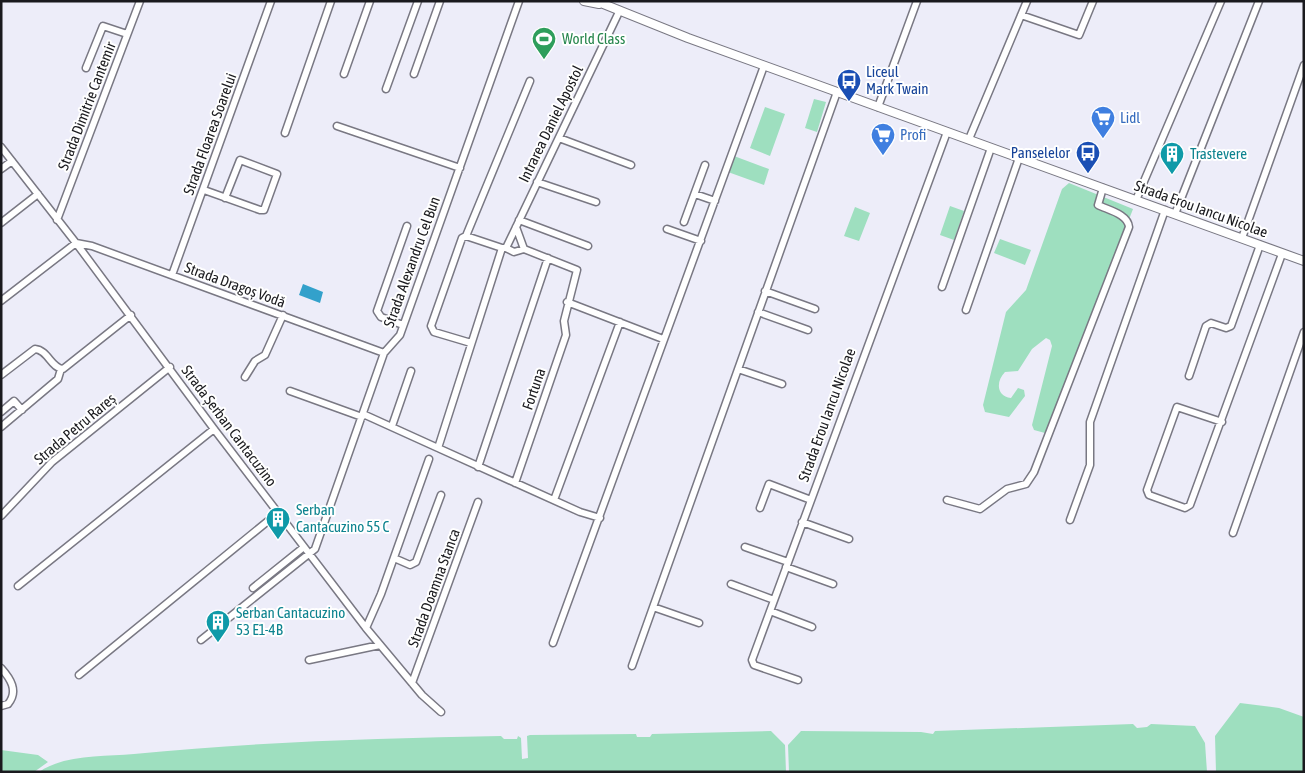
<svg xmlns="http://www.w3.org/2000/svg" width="1305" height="773" font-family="'Asap Condensed',sans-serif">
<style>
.green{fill:#9edfbf}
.water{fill:#33a1cb}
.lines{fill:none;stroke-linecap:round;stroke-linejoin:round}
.minor-casing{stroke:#797883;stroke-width:9}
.tertiary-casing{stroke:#797883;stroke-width:10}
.minor{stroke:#fff;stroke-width:6}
.tertiary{stroke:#fff;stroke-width:8}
.labels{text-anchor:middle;stroke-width:4;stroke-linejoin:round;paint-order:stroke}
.leisure-label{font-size:15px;fill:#27864d;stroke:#fff;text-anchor:start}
.transit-label{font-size:15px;fill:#164399;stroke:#fff;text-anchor:start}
.street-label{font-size:15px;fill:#1a1a1e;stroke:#fff}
.shop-label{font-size:15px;fill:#366cbe;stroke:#fff;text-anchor:start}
.culture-label{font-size:15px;fill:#0d838f;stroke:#fff;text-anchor:start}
</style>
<rect width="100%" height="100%" fill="#ededf9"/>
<path class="green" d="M814 99 826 102 817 132 805 128Z
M765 107 785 114 770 156 750 148Z
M734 156 769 169 764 185 728 172Z
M1069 183 1133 209 1048 429 1045 433 1034 430 1032 425 1052 346 1050 340 1046 338 1032 349 1018 371 1005 372C996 381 996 396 1011 398L1018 388 1024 390 1025 396 1009 417 985 412 983 405 1006 312 1026 290 1062 189Z
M950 206 964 211 954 240 940 235Z
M855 207 870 213 859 241 844 236Z
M1000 239 1031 250 1025 265 994 253Z
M1240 703 1279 708 1304 717V772H1216L1215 736Z
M1133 724 1137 728 1147 727 1151 724 1195 726 1205 743 1207 772H789L788 745 801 731 921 732 933 734 935 731Z
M771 731 785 745 786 772H39C65 754 103 757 134 754 256 742 379 738 501 736L504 739H517L518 736 521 738 522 759 528 758 527 736 530 735 636 734 637 737H650L652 734Z
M1 750 38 755 48 762 34 772H1Z"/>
<path class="water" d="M303 284 323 292 320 303 299 295Z"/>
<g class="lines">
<defs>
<path id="minor" d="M1021 15 1079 35 1093 1
M86 68 103 26 127 34
M344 74 370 1
M414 74 440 1
M386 89 418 1
M878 107 917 1
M337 126 460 168
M285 133 331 1
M559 138 631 165
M969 139 1027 1
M1 147 76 243 214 429 366 628 422 695 441 712
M1 169 12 161
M537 182 596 202
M204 190 260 210H264L277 174 240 160 225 198
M695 194 715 201
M1136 200 1221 1
M1175 214 1259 1
M57 220 140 1
M519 220 588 246
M684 222 705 165
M1 223 38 194
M516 227 524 249
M667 229 701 241
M466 236 530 81
M1242 238 1304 65
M502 248 438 448 580 512 600 518
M506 248 619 12
M172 275 271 1
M942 287 991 148
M765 291 815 309
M1 301 76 243 92 246 384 353
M567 302 663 339
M966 310 1019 158
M758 312 808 330
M403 325 381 317 377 311 407 226
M471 343 434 332 431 326 462 238 466 236 502 248H506L514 252 524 249 577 270 564 321 566 335 515 483
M738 369 782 384
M1 375 35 349C48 350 51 368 63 369L131 315
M1189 376 1206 326 1211 323 1226 328 1231 326 1260 245
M245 377 255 361 265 355 283 315
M290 391 362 417
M1 412 14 401 22 410
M363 414 438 448
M1222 422 1177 407 1147 490 1149 495 1185 508 1190 505 1282 254
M392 426 411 371
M1 427 58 379 61 369
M478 467 548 258
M554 500 620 322
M947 500 980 509 1007 489 1026 484 1034 472 1129 227C1128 214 1108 210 1098 205L1103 188
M760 508 769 484 811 500
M1 516 52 462 170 367
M1070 520 1090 465V422L1165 210
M802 522 849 539
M1233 533 1304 332
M745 547 788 562
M394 558 410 565 416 562 441 495
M786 567 833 584
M731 584 774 600
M18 586 214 429
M253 588 304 547
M653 607 699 623
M770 611 812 627
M366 628 381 594 429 459
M201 640 315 549 384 353 400 335 519 1
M553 643 764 66
M309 660 380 645
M632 666 837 92
M1 668C10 678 19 691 8 704L1 706
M79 675 279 512
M798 680 754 665 752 660 947 132
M412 683 478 502"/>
<path id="tertiary" d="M584 1 599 4
M596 1 688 38 1304 261"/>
</defs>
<use href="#minor" class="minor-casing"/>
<use href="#tertiary" class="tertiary-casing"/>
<use href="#minor" class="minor"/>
<use href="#tertiary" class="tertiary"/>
</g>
<defs>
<symbol id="stadium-pin" viewBox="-11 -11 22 30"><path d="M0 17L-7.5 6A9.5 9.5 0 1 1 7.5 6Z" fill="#2e9e5b" stroke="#fff"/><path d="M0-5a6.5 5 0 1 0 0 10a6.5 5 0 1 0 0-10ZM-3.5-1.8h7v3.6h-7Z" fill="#fff"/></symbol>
<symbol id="bus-pin" viewBox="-11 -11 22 30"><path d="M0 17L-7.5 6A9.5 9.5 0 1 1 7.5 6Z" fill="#1a4fb4" stroke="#fff"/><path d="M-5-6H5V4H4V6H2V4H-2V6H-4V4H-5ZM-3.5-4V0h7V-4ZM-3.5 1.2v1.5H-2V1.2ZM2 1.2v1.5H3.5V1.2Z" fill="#fff"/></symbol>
<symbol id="supermarket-pin" viewBox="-11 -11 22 30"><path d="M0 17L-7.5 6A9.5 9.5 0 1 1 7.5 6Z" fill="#3f7fe0" stroke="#fff"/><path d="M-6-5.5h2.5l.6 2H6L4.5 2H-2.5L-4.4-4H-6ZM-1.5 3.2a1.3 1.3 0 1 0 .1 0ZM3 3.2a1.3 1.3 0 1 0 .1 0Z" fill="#fff"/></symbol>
<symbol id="building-pin" viewBox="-11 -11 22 30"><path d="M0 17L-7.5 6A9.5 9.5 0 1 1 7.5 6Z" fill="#0f9aa8" stroke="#fff"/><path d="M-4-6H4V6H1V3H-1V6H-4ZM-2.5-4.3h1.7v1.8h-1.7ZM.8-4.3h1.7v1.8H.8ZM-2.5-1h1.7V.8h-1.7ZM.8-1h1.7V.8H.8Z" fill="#fff"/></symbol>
</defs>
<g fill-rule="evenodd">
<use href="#stadium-pin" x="530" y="25" width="28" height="38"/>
<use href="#bus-pin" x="835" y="67" width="28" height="38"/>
<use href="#supermarket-pin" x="1089" y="104" width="28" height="38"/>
<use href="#supermarket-pin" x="869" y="121" width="28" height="38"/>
<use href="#bus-pin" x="1074" y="139" width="28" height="38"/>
<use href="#building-pin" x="1158" y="140" width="28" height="38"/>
<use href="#building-pin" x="264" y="505" width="28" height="38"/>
<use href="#building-pin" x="204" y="608" width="28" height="38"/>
</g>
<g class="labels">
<g class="leisure-label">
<text x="562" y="44">World Class</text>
</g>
<g class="transit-label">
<text x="866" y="77">Liceul<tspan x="866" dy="17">Mark Twain</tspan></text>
<text x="1070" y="158" text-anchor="end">Panselelor</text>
</g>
<g class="street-label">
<text transform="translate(87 106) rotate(-69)" y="5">Strada Dimitrie Cantemir</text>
<text transform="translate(551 124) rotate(-64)" y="5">Intrarea Daniel Apostol</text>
<text transform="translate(210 134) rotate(-70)" y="5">Strada Floarea Soarelui</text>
<text transform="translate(1201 209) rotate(20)" y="5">Strada Erou Iancu Nicolae</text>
<text transform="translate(412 262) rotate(-70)" y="5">Strada Alexandru Cel Bun</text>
<text transform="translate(235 285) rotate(20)" y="5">Strada Dragoș Vodă</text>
<text transform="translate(534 389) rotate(-71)" y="5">Fortuna</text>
<text transform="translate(827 415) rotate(-70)" y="5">Strada Erou Iancu Nicolae</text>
<text transform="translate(229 426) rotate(53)" y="5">Strada Șerban Cantacuzino</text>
<text transform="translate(75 429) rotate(-40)" y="5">Strada Petru Rareș</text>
<text transform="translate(434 588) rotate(-70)" y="5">Strada Doamna Stanca</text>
</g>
<g class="shop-label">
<text x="1120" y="123">Lidl</text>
<text x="900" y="140">Profi</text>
</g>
<g class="culture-label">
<text x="1190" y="159">Trastevere</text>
<text x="296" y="515">Serban<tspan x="296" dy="17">Cantacuzino 55 C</tspan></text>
<text x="236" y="618">Serban Cantacuzino<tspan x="236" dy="17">53 E1-4B</tspan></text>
</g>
</g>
<rect width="1305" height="773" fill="none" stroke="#1a1a1e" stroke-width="5"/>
</svg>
